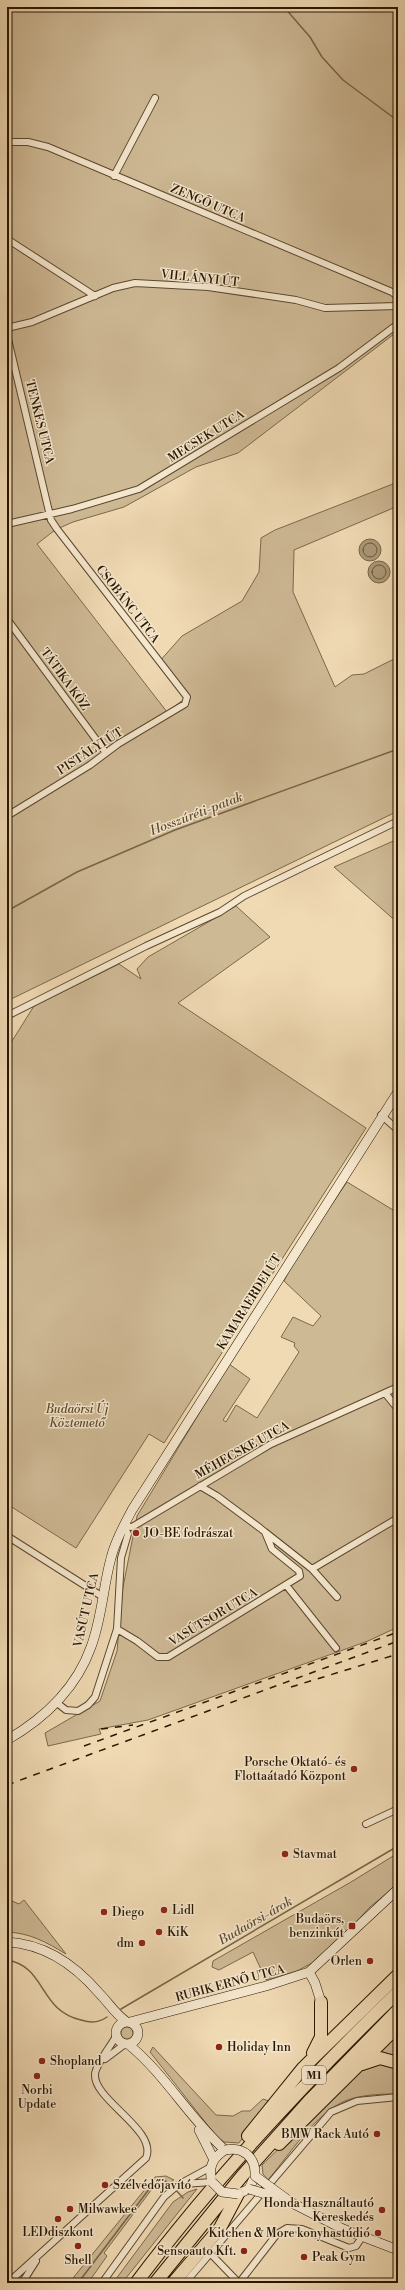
<svg xmlns="http://www.w3.org/2000/svg" width="405" height="2290" font-family="'Libre Bodoni',serif">
<style>
.green{fill:#ceb995;stroke:#7b684a}
.water{fill:#ac9877;stroke:#776447}
.lines{fill:none;stroke-linecap:round;stroke-linejoin:round}
.shore{stroke:#6a583c;stroke-width:1}
.stream{stroke:#776447;stroke-width:1.5}
.street-casing{stroke:#5a482d;stroke-width:8}
.secondary-casing{stroke:#281700;stroke-width:10}
.highway-casing{stroke:#281700;stroke-width:14}
.street{stroke:#f5e7ce;stroke-width:6}
.secondary{stroke:#f5e7ce;stroke-width:9}
.highway{stroke:#f0dab4;stroke-width:12}
.rail{stroke:#281700;stroke-width:1.5;stroke-dasharray:7 7;stroke-linecap:butt}
.secondary-bridge-casing{stroke:#281700;stroke-width:10;stroke-linecap:butt}
.secondary-bridge{stroke:#f5e7ce;stroke-width:9}
.poi-dot{fill:#8f2418;stroke:#f5e7ce;stroke-width:1.5}
.labels{text-anchor:middle;stroke-width:3;stroke-linejoin:round;paint-order:stroke}
.shield{fill:#f5e7ce;stroke:#66553e;stroke-width:1}
.shield-label{font-size:11px;font-weight:bold;fill:#281700}
.street-label{font-size:12px;fill:#281700;stroke:#f5e7ce}
.park-label{font-size:12px;font-style:italic;fill:#5a482d;stroke:#f5e7ce}
.poi-label{font-size:12px;fill:#281700;stroke:#f5e7ce;text-anchor:start}
.water-label{font-size:13px;font-style:italic;fill:#5d4b30;stroke:#f5e7ce}
</style>
<rect width="100%" height="100%" fill="#f0dab4"/>
<filter id="stains"><feTurbulence type="fractalNoise" baseFrequency=".005" numOctaves="4"/><feColorMatrix values="0 0 0 0 .2 0 0 0 0 .09 0 0 0 0 .02 0 0 0 .5 -.17"/></filter>
<radialGradient id="worn" r=".72"><stop offset=".6" stop-color="#630" stop-opacity="0"/><stop offset="1" stop-color="#630" stop-opacity=".3"/></radialGradient>
<path class="green" d="M7 7H398V331L238 453 196 467 124 507 73 522 55 530 37 544 167 712 187 697 159 662 182 636 242 601 259 572 261 538 275 530 398 482V506L294 550 293 592 335 687 352 675 364 674 398 657V811L7 1001Z
M398 839V923L334 867Z
M236 906 270 937 178 1003 366 1128 164 1443 149 1434 76 1548 7 1504V1049L34 1006 119 964 141 979 137 969 148 957Z
M347 1182 398 1213V1627L368 1641 148 1720 99 1729 101 1734 48 1746 45 1733 100 1701 117 1651 123 1587 137 1516 229 1364 250 1379 223 1420 226 1422 236 1405 257 1418 299 1352 294 1346 295 1343 281 1337 293 1317 313 1326 321 1316 284 1281 296 1257Z
M398 1853V1884L370 1907 349 1930 312 1963 297 1971 266 1980 253 1952 219 1970 212 1967 213 1961 351 1882Z
M7 1899 19 1904 24 1900 66 1954C46 1942 30 1933 7 1932Z
M121 2033a6 6 0 1 1 12 0a6 6 0 1 1-12 0Z
M398 2035V2057L379 2053Z
M153 2047 216 2115 233 2116 242 2111H250L263 2099 269 2101 239 2143 224 2142 217 2137 150 2052Z
M373 2062 398 2066V2090L394 2094C378 2094 360 2095 345 2101 315 2114 289 2155 268 2180L263 2174 262 2165 360 2069Z
M166 2176 174 2180 168 2184 162 2183 155 2185 104 2253 107 2256 88 2283H69L155 2177Z
M197 2189 122 2283H113L173 2202 188 2192Z"/>
<path class="water" d="M359 550a11 11 0 1 1 22 0a11 11 0 1 1-22 0Z
M368 572a11 11 0 1 1 22 0a11 11 0 1 1-22 0Z"/>
<g class="lines">
<path class="shore" d="M363 550a7 7 0 1 1 14 0a7 7 0 1 1-14 0Z
M372 572a7 7 0 1 1 14 0a7 7 0 1 1-14 0Z"/>
<path class="stream" d="M284 7 310 37 322 57 343 80 398 121
M7 911 77 872 175 830 398 749
M7 1960C46 1966 39 2011 81 2020 91 2023 98 2023 107 2017
M121 2009 398 1846
M175 2189 183 2198
M78 2283 153 2184 166 2181 172 2186"/>
<defs>
<path id="street" d="M7 142H28L48 147 392 292 398 297
M114 176 155 98
M7 239 95 296
M7 328 32 322 113 288 135 283 208 287 296 300 325 308 398 306
M7 335 51 520 57 529 187 697 185 704 118 744 90 765 7 816
M7 524 72 509 139 489 339 368 398 324
M7 619 106 753
M7 1016 146 946 220 912 244 896 398 821
M381 1115 398 1130
M385 1393 398 1409
M124 1526 132 1527 271 1444 398 1387
M265 1532 312 1569 337 1597
M7 1536 103 1597
M312 1569 398 1518
M286 1585 336 1648
M117 1629 137 1641 158 1657H168L300 1576 299 1571 272 1549 265 1532 260 1528 217 1496 200 1486
M57 1703 66 1710 78 1711 88 1705 95 1697 117 1629 121 1558 128 1534 124 1526
M366 1824 398 1809
M105 2059 125 2044
M183 2184 212 2182
M210 2253 239 2283
M7 2281 11 2280 146 2158C158 2130 93 2100 95 2074 96 2064 111 2046 116 2036
M22 2283 36 2261
M102 2283 164 2197 178 2185 211 2167
M185 2283 331 2112 357 2101 398 2097
M239 2283 277 2234 287 2228 302 2229 349 2248 356 2246 362 2237"/>
<path id="secondary" d="M7 1740C45 1718 76 1689 91 1647 102 1618 103 1587 111 1558 115 1541 124 1525 132 1510L398 1092
M7 1942C45 1944 75 1965 99 1993 108 2002 116 2015 127 2022
M309 1972 315 1983 321 2002
M116 2033a11 11 0 1 1 22 0a11 11 0 1 1-22 0Z
M130 2022 266 1986 309 1972 398 1889
M128 2044C166 2075 189 2118 225 2150 212 2158 208 2168 212 2182
M199 2130 214 2160
M238 2194 249 2189 255 2176
M292 2203 343 2229 398 2250"/>
<path id="highway" d="M313 2053 321 2037V2002
M362 2064 380 2058 398 2063
M248 2136 303 2068 398 1975
M279 2144 398 2026
M136 2283C215 2178 304 2083 398 1992
M155 2283 242 2176 309 2101 398 2010
M173 2283 220 2228 238 2194"/>
</defs>
<use href="#street" class="street-casing"/>
<use href="#secondary" class="secondary-casing"/>
<use href="#highway" class="highway-casing"/>
<use href="#street" class="street"/>
<use href="#secondary" class="secondary"/>
<use href="#highway" class="highway"/>
<path class="rail" d="M291 1687 398 1654
M101 1729 133 1725
M84 1746 398 1632
M7 1785 398 1641"/>
<defs>
<path id="secondary-bridge" d="M225 2150C244 2146 256 2158 255 2176L292 2203
M212 2182 222 2192 238 2194
M249 2189 276 2197"/>
</defs>
<use href="#secondary-bridge" class="secondary-bridge-casing"/>
<use href="#secondary-bridge" class="secondary-bridge"/>
</g>
<g class="poi-dot">
<circle cx="136" cy="1533" r="4"/>
<circle cx="354" cy="1769" r="4"/>
<circle cx="285" cy="1854" r="4"/>
<circle cx="164" cy="1910" r="4"/>
<circle cx="104" cy="1912" r="4"/>
<rect x="348" y="1922" width="8" height="8" rx="2"/>
<circle cx="159" cy="1932" r="4"/>
<circle cx="142" cy="1943" r="4"/>
<circle cx="370" cy="1961" r="4"/>
<circle cx="219" cy="2047" r="4"/>
<circle cx="42" cy="2061" r="4"/>
<circle cx="37" cy="2076" r="4"/>
<circle cx="377" cy="2134" r="4"/>
<circle cx="105" cy="2185" r="4"/>
<circle cx="70" cy="2209" r="4"/>
<circle cx="382" cy="2210" r="4"/>
<circle cx="58" cy="2219" r="4"/>
<circle cx="378" cy="2233" r="4"/>
<circle cx="78" cy="2246" r="4"/>
<circle cx="244" cy="2251" r="4"/>
<circle cx="304" cy="2257" r="4"/>
</g>
<g class="labels">
<rect class="shield" x="302" y="2066" width="24" height="18" rx="3"/>
<g class="shield-label">
<text x="314" y="2079">M1</text>
</g>
<g class="street-label">
<text transform="translate(208 203) rotate(23)" y="4">ZENGŐ UTCA</text>
<text transform="translate(200 278) rotate(6)" y="4">VILLÁNYI ÚT</text>
<text transform="translate(40 422) rotate(76)" y="4">TENKES UTCA</text>
<text transform="translate(206 436) rotate(-32)" y="4">MECSEK UTCA</text>
<text transform="translate(128 604) rotate(52)" y="4">CSOBÁNC UTCA</text>
<text transform="translate(65 679) rotate(54)" y="4">TÁTIKA KÖZ</text>
<text transform="translate(90 751) rotate(-33)" y="4">PISTÁLYI ÚT</text>
<text transform="translate(249 1302) rotate(-58)" y="4">KAMARAERDEI ÚT</text>
<text transform="translate(242 1450) rotate(-29)" y="4">MÉHECSKE UTCA</text>
<text transform="translate(86 1610) rotate(-77)" y="4">VASÚT UTCA</text>
<text transform="translate(213 1617) rotate(-31)" y="4">VASÚTSOR UTCA</text>
<text transform="translate(230 1983) rotate(-15)" y="4">RUBIK ERNŐ UTCA</text>
</g>
<g class="park-label">
<text x="77" y="1413">Budaörsi Új<tspan x="77" dy="14">Köztemető</tspan></text>
</g>
<g class="poi-label">
<text x="144" y="1537">JO-BE fodrászat</text>
<text x="346" y="1766" text-anchor="end">Porsche Oktató- és<tspan x="346" dy="14">Flottaátadó Központ</tspan></text>
<text x="293" y="1858">Stavmat</text>
<text x="172" y="1914">Lidl</text>
<text x="112" y="1916">Diego</text>
<text x="344" y="1923" text-anchor="end">Budaörs,<tspan x="344" dy="14">benzinkút</tspan></text>
<text x="167" y="1936">KiK</text>
<text x="134" y="1947" text-anchor="end">dm</text>
<text x="362" y="1965" text-anchor="end">Orlen</text>
<text x="227" y="2051">Holiday Inn</text>
<text x="50" y="2065">Shopland</text>
<text x="37" y="2094" text-anchor="middle">Norbi<tspan x="37" dy="14">Update</tspan></text>
<text x="369" y="2138" text-anchor="end">BMW Rack Autó</text>
<text x="113" y="2189">Szélvédőjavító</text>
<text x="374" y="2207" text-anchor="end">Honda Használtautó<tspan x="374" dy="14">Kereskedés</tspan></text>
<text x="78" y="2213">Milwawkee</text>
<text x="58" y="2236" text-anchor="middle">LEDdiszkont</text>
<text x="370" y="2237" text-anchor="end">Kitchen &amp; More konyhastúdió</text>
<text x="236" y="2255" text-anchor="end">Sensoauto Kft.</text>
<text x="312" y="2261">Peak Gym</text>
<text x="78" y="2264" text-anchor="middle">Shell</text>
</g>
<g class="water-label">
<text transform="translate(196 813) rotate(-21)" y="5">Hosszúréti-patak</text>
<text transform="translate(255 1920) rotate(-30)" y="5">Budaörsi-árok</text>
</g>
</g>
<rect width="405" height="2290" fill="none" stroke="#f0dab4" stroke-width="24"/>
<rect x="8" y="8" width="389" height="2274" fill="none" stroke="#281700" stroke-width="2"/>
<rect x="12" y="12" width="381" height="2266" fill="none" stroke="#281700"/>
<rect width="100%" height="100%" filter="url(#stains)"/>
<rect width="100%" height="100%" fill="url(#worn)"/>
</svg>
